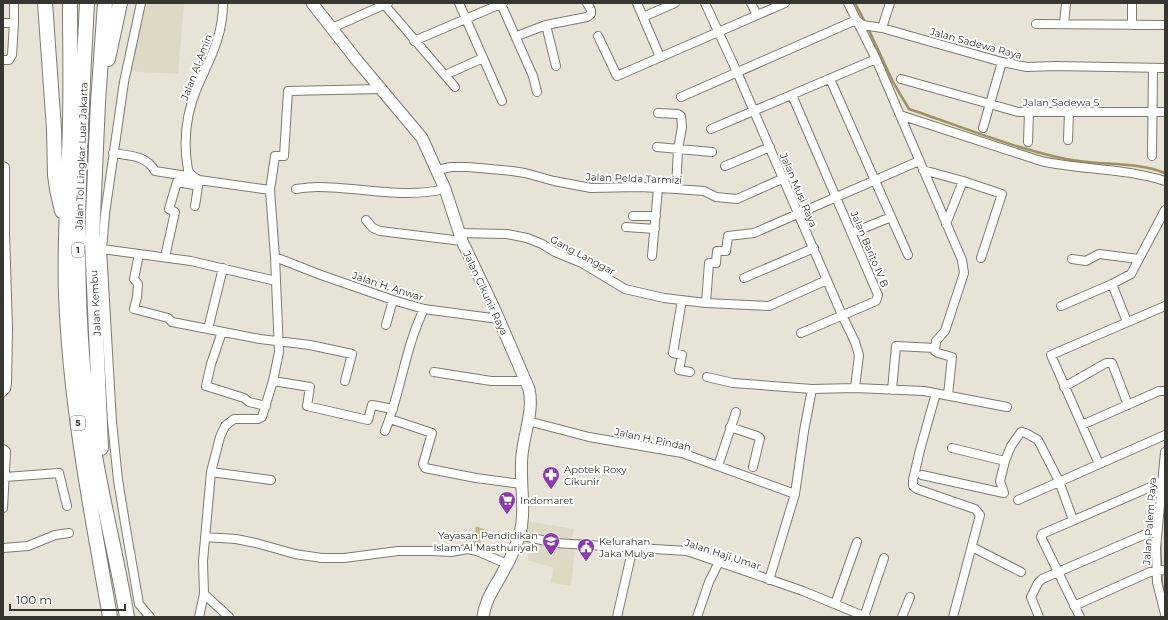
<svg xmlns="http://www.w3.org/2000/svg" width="1168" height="620" font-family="Montserrat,sans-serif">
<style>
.built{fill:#ded9c5}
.green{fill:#c6b988}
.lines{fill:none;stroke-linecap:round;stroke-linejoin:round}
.stream{stroke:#9f9161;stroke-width:2.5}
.street-casing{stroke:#7d7a6f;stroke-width:10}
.secondary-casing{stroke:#7d7a6f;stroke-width:13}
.highway-casing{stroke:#7d7a6f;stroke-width:16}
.street{stroke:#fff;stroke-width:8}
.secondary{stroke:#fff;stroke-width:11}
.highway{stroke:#fff;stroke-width:14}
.labels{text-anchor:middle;stroke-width:4;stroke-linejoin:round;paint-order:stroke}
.shield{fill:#fff;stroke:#73726e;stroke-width:1}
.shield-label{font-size:9px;font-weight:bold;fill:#373530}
.street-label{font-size:10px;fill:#373530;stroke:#fff}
.poi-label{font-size:10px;fill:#373530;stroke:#fff;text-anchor:start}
</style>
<rect width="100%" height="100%" fill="#e7e4d7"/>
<path class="built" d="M142 3H184L178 74 123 71Z
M527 521 574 529 571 547 575 549 571 586 550 583 554 568 527 560 529 552 520 549 526 535Z"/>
<path class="green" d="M476 526 486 530 479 546 472 544Z"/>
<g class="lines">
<path class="stream" d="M855 3 865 22
M868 28 893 82 909 109C960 126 1013 148 1066 159 1098 166 1134 161 1165 173
M1160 542 1162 585 1165 595"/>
<defs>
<path id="street" d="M141 3 124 82 105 214 102 249 112 422 118 480 125 523 139 604 150 617
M223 3C223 37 210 58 197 88 186 114 183 142 188 170 190 175 194 177 199 180L270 190
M383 3 455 87
M459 3 502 101
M637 3 660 57
M705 3 737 72 842 315 855 342 859 355 855 388
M751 3 757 15
M848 3 876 59 962 260 964 273 945 331 936 341 935 351 938 353 952 357 948 395
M501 4 533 76 537 92
M643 17 675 3
M3 23H14
M1036 24 1165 25
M1064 24 1066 3
M546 25 556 66
M1132 25V3
M332 28 388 3
M882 28 890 3
M517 36 546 25 587 17 591 14V10L587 3
M598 36 617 76 785 3
M414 41 503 3
M3 60H9L12 55 14 23V3
M445 75 483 58
M830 79 908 255
M901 79 1018 112H1165
M792 95 878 295 876 301 801 333
M681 97 856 20 863 25 882 28 1002 62 1027 67 1055 66 1165 68
M658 113 678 114 681 116 682 127 678 149 676 189
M900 115 1041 161C1081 170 1125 168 1165 181
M983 128 1002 62
M711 129 876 59
M1068 140 1069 112
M1028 142 1029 112
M657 147 712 152
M113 153C130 156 146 155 155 171L193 177
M1152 156 1153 68
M3 166 5 167V233L8 329 7 384 6 389 3 392
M725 166 770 147
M437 170 451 167H468L512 171 525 173 554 181 591 188 640 187 676 189 704 191 716 197 737 199 784 178
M923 170 963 181 1002 194 981 258
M296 189C303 188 310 187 318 187 360 187 403 199 445 189
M195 206 199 180
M633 216H656
M366 220 373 228 380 231 462 241
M946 224 963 181
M626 227 655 229
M459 233 507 234 527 238 542 244 555 252 582 263 625 289 664 298 706 303 769 306 827 280
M852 233 891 217
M102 249 191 261 276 281
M139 254 134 279 138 284 137 297 134 309 168 318 172 322 208 329 260 339 310 345 352 354 345 381
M652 256 658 188
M165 257 175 212 169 209 177 182 194 185 196 178
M275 257 321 275 393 300 424 309 499 319
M1072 259 1086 261 1099 254 1139 259
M744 278 814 248
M1112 284 1127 322
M682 300 673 353 682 355 679 370 690 372
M706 303 709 263H716L717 251H726L728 236 754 233 919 161
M1061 306 1112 284 1131 274 1165 210
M386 325 393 300
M208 329 223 268
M222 332 211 364 206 386 244 398 249 402 266 406
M434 372 491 381H525
M707 377 733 383 812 389 855 388 924 391 1007 407
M273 381 310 387 307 406 368 420 372 405 393 409
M1064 387 1106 363H1112L1128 405
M892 390 896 346 935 348
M936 393 920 450 913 480V486L917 489 975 509 980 515 953 617
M390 419 432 433 423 464 425 468 476 478 521 484
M528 421 589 437 682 453 795 494
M1082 425 1159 391H1165
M730 427 757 436 760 438 753 467
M385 431C401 391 405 348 424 309
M952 448 1005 461
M3 449 6 451 3 508
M1165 452 1156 548 1157 582 1165 614
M1099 464 1051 355 1165 306
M718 466 736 412
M211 472 271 480
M922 475 1004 493 1000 481 1005 461 1011 446 1021 432C1026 432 1032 437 1038 440L1059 481 1073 520
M5 477 59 473 67 506
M1018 500 1165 435
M519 535 555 543 687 551 803 591 866 617
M205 537 236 539 256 543 295 554 322 558H344L398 551H432L451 552 468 549 477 551 507 564
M972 547 1021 572
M3 548 28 546 55 535 69 533
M769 580 795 494 804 431 812 389
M204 594 229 617
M835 604 857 542
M1074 606 1150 572 1165 570
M199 617 204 594 203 561 211 472 220 437 225 426 234 419H258L262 417 273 381 279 352 275 257 270 190 275 156H284L288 91 380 89
M617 617 633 547
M697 617 709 582 719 562
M864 617 884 558
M902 617 910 597
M1039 617 1031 597 1038 583 1042 579 1153 531H1157
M1080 617 1041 537 1042 534 1162 482"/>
<path id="secondary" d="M312 3 355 58 422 138 445 189 462 241 494 308 529 389C534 411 524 433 522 455 519 482 527 511 519 537 515 548 510 560 504 570 496 586 485 599 483 617"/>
<path id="highway" d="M45 3 54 129 55 175 57 189 62 211
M70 3C70 42 71 82 70 121 69 179 64 237 66 294 70 403 91 510 110 617
M87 3C80 137 71 273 87 406 96 477 115 547 127 617
M108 59 120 3
M101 448 92 239 98 102 105 3"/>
</defs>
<use href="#street" class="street-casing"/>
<use href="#secondary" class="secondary-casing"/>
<use href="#highway" class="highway-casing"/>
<use href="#street" class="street"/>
<use href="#secondary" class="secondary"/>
<use href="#highway" class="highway"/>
</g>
<defs>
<symbol id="pharmacy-pin" viewBox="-11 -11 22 30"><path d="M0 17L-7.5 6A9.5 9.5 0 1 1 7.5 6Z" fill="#8b3cac" stroke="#fff"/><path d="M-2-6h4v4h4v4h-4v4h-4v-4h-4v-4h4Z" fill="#fff"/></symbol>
<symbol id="supermarket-pin" viewBox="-11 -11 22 30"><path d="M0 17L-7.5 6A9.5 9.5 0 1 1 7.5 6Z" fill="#8b3cac" stroke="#fff"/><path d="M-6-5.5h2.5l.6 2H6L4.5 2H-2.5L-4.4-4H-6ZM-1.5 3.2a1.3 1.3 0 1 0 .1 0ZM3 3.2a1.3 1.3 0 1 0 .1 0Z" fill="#fff"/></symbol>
<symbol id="school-pin" viewBox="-11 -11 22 30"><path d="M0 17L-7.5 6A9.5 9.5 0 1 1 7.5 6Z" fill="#8b3cac" stroke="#fff"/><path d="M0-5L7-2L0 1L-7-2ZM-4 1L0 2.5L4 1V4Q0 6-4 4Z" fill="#fff"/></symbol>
<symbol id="civic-pin" viewBox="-11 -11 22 30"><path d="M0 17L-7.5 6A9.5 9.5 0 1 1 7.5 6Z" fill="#8b3cac" stroke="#fff"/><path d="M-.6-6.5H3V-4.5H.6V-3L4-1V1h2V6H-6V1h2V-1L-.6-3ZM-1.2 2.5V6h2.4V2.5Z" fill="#fff"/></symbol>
</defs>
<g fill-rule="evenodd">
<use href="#pharmacy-pin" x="541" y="465" width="20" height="27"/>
<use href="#supermarket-pin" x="497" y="490" width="20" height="27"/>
<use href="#school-pin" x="541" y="531" width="20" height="27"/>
<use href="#civic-pin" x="576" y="537" width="20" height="27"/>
</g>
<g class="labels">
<g class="shield">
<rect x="72" y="243" width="12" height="14" rx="3"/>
<rect x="71" y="416" width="14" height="14" rx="3"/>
</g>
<g class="shield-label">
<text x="78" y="253">1</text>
<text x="78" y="426">5</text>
</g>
<g class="street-label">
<text transform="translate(976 43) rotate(15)" y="4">Jalan Sadewa Raya</text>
<text transform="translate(196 67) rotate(-69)" y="4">Jalan Al-Amin</text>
<text x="1061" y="106">Jalan Sadewa 5</text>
<text transform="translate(81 156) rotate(-88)" y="4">Jalan Tol Lingkar Luar Jakarta</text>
<text transform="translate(634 178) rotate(2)" y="4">Jalan Pelda Tarmizi</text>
<text transform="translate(799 190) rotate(67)" y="4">Jalan Musi Raya</text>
<text transform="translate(870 249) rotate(67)" y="4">Jalan Barito IV B</text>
<text transform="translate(583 255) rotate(28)" y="4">Gang Langgar</text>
<text transform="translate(388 286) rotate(18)" y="4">Jalan H. Anwar</text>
<text transform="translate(486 293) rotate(65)" y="4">Jalan Cikunir Raya</text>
<text transform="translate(95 303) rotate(-93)" y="4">Jalan Kembu</text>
<text transform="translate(653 439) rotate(12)" y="4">Jalan H. Pindah</text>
<text transform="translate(1149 521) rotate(-86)" y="4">Jalan Palem Raya</text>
<text transform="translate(723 554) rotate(18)" y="4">Jalan Haji Umar</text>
</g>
<g class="poi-label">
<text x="564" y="473">Apotek Roxy<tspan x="564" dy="12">Cikunir</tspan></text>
<text x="520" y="504">Indomaret</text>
<text x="538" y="539" text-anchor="end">Yayasan Pendidikan<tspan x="538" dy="12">Islam Al Masthuriyah</tspan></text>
<text x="599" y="545">Kelurahan<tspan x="599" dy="12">Jaka Mulya</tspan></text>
</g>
</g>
<rect width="1168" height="620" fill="none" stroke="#373530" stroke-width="8"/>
<path d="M10 604v6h115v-6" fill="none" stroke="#373530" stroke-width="2"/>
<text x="16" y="604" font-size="12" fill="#373530" stroke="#ffffff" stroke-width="3" paint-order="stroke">100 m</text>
</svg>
